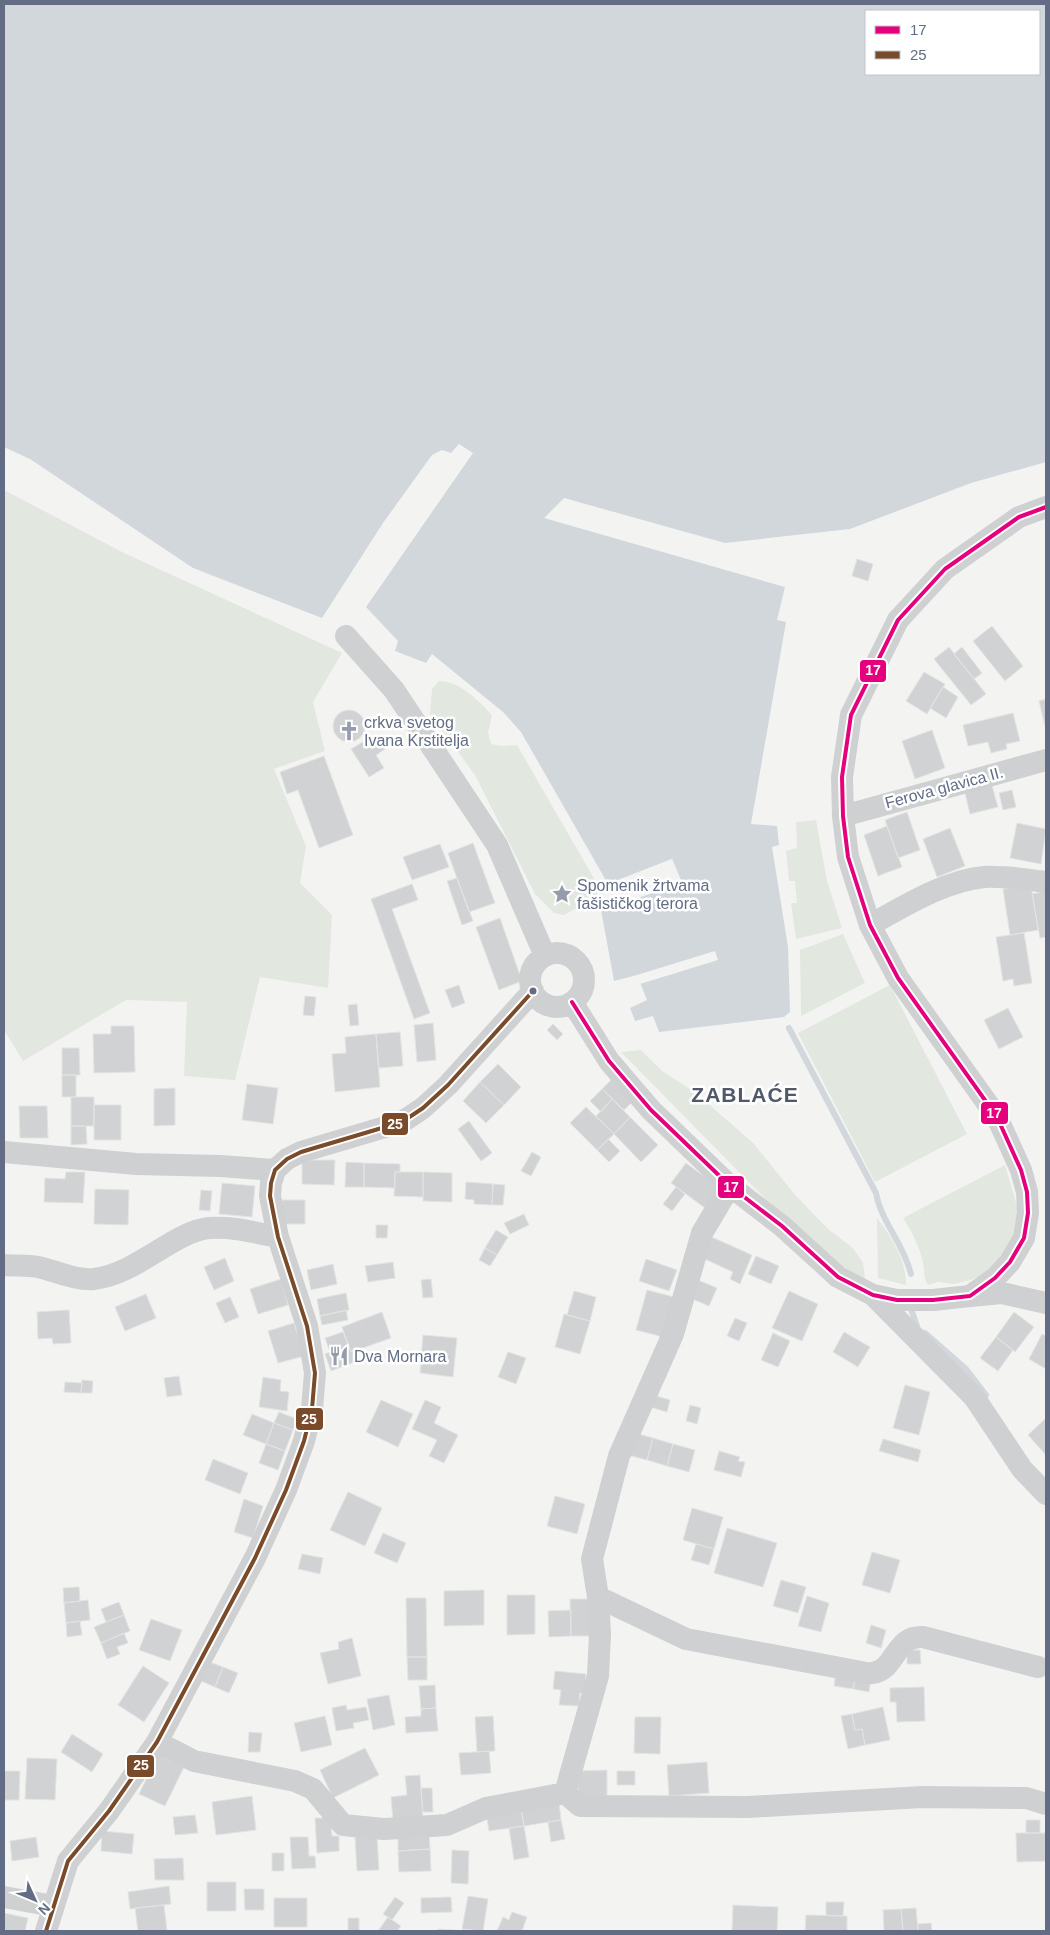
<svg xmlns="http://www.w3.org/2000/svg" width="1050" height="1935" font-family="Helvetica,sans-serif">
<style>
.green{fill:#e2e7e0}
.water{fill:#d2d7dc;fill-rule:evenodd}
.pier{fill:#f3f4f2}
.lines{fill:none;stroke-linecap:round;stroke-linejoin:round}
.stream{stroke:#d2d7dc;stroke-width:6}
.building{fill:#d1d2d3;stroke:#e2e3e2}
.minor{stroke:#cfd0d1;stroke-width:22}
.bus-1-casing{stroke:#fff;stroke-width:8}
.bus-2-casing{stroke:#fff;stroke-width:8}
.bus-1{stroke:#e5007d;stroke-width:4}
.bus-2{stroke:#7a4b2a;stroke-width:4}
.bus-dot{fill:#626d85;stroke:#fff;stroke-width:2}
.labels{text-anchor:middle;stroke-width:5;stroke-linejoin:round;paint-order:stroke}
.poi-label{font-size:16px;fill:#626d85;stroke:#fff;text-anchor:start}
.street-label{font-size:16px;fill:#626d85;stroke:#fff}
.district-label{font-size:21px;font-weight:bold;letter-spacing:1px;fill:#505969;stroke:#fff}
.line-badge{stroke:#fff;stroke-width:2}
.badge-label{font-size:14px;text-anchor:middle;font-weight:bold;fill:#fff}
</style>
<rect width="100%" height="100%" fill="#f3f4f2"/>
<path class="green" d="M4 490 124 553 342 653 313 702 325 751 274 769 306 846 300 883 332 915 328 988 260 977 235 1080 184 1076 187 1002 126 1000 23 1061 4 1030Z
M439 681C459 681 478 700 492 715L488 733 491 744 501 746 517 745 600 889 595 898 564 915 554 913 535 894 475 775 430 714 432 689Z
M816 820 827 881 842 928 796 939 791 903H797L795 881H789L786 851 797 848 796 822Z
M843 934 865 983 801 1016 800 950Z
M890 985 967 1134 875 1182 798 1033Z
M641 1050 661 1070 696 1093 753 1143 796 1196 828 1229 853 1248 863 1263 865 1278 851 1274 790 1224 621 1052Z
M1005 1165 1019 1213 1011 1246 983 1274 971 1280 954 1284 938 1282 928 1285C923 1278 925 1270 923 1262 919 1246 912 1232 903 1218Z
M877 1218C892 1238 906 1259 906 1285L878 1278Z"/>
<path class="water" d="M4 4H1046V462L971 483 850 529 725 543 564 498 544 518 785 587 777 620 786 622 751 824 777 826 779 845 772 847 788 947 790 1012 784 1017 659 1032 653 1016 635 1021 630 1008 647 1000 637 975 614 981 601 910 682 883 672 859 608 884 521 732 503 712 432 654 426 663 395 651 398 641 366 607 473 453 459 444 451 453 442 450 432 455 383 523 322 618 193 568 30 459 4 447ZM866 11H1039V74H866Z"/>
<path class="pier" d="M672 859 682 883 620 904 618 901 679 881 671 862 609 886 608 884Z
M715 951 718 960 640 984 637 975Z"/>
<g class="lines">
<path class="stream" d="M789 1028 876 1193C881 1222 903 1242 911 1274
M910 1306 917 1326
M925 1333 966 1369 986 1395"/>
</g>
<path class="building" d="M857 559 873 564 868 581 852 576Z
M992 626 1023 666 1005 681 973 641Z
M949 647 986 694 971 705 934 659Z
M962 647 982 673 974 679 954 654Z
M924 672 945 684 927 714 906 701Z
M943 687 958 697 946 718 930 708Z
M1046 699V730L1039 701Z
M333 726a16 16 0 1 1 32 0a16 16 0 1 1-32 0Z
M1013 713 1020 741 1006 744 1007 749 991 753 988 742 968 746 963 725Z
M932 730 945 768 915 779 902 741Z
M384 735 391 745 376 755 384 768 369 777 351 749 366 740 369 744Z
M324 756 353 835 319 848 298 790 287 794 280 772Z
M991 782 998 807 970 814 964 789Z
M1012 790 1016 807 1003 810 999 793Z
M907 812 920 850 898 858 885 820Z
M1017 823 1046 829 1041 864 1010 858Z
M887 826 902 867 878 876 864 835Z
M950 828 965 866 937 877 923 839Z
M473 843 495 903 469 912 448 853Z
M440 844 449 867 412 880 403 857Z
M457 878 473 921 462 925 447 881Z
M412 884 418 900 392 909 430 1013 414 1019 371 899Z
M1031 885 1038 930 1010 935 1003 889Z
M1046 891V937L1040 938 1032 894Z
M500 918 522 981 499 990 476 927Z
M1024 933 1032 983 1014 986 1013 979 1003 981 996 937Z
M459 985 465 1003 452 1008 445 990Z
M305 996 316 997 314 1016 303 1015Z
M357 1004 359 1025 350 1026 348 1005Z
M1008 1008 1023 1037 999 1049 984 1020Z
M433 1023 436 1060 417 1062 414 1025Z
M553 1024 563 1034 557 1040 547 1030Z
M111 1026H134L135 1072 94 1073 93 1034H111Z
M400 1032 403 1066 379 1068 376 1034Z
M376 1034 380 1087 335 1092 332 1054 346 1053 345 1037Z
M62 1048H79L80 1075H62Z
M498 1064 521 1087 504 1105 480 1082Z
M62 1075H76V1097H62Z
M611 1080 633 1101 624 1110 602 1089Z
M480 1082 504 1105 486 1123 463 1101Z
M247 1084 278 1088 273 1124 242 1120Z
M175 1088V1125L154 1126V1089Z
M602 1089 612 1099 601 1112 590 1101Z
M71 1097H94V1126H71Z
M612 1099 630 1117 614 1134 596 1116Z
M94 1105H121V1140H94Z
M19 1106H47L48 1138H20Z
M586 1107 614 1134 597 1150 570 1123Z
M630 1117 658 1145 641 1162 614 1134Z
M469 1121 492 1153 481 1161 458 1129Z
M71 1126H86L87 1144 71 1145Z
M608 1139 620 1151 609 1162 597 1150Z
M532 1152 541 1157 531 1176 521 1171Z
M302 1160H335L334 1185 302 1184Z
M346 1162 364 1163V1187H345Z
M364 1163 400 1164V1172H395V1188L364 1187Z
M686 1163 720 1188 705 1208 671 1183Z
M66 1172H85L83 1203 44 1202 45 1178 65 1179Z
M395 1172H423V1197L394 1196Z
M423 1172 452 1173V1202L423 1201Z
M466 1182 493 1184 492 1205 474 1204V1200L465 1199Z
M222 1183 255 1186 252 1217 219 1214Z
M493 1184 505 1185 503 1205H492Z
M676 1187 685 1194 672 1211 663 1204Z
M95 1189 129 1190 128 1225 94 1224Z
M201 1190 212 1191 210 1211 199 1210Z
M282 1200H305V1224H282Z
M524 1214 529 1225 510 1234 504 1223Z
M376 1225H388L387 1238H376Z
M496 1230 508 1237 497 1255 485 1248Z
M707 1235 752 1255 740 1284 730 1279 733 1272 698 1256Z
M485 1248 497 1255 490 1266 479 1260Z
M756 1256 779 1266 771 1284 748 1274Z
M225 1258 234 1281 214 1290 204 1267Z
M646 1259 677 1270 669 1291 639 1281Z
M393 1262 395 1278 368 1282 365 1266Z
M333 1264 337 1284 311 1290 307 1270Z
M281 1279 288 1305 258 1314 250 1289Z
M431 1279 433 1297 423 1298 421 1280Z
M698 1280 717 1288 709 1306 690 1298Z
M647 1290 674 1297 663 1337 636 1330Z
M574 1291 596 1297 590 1321 567 1315Z
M789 1291 818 1304 802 1341 772 1328Z
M346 1293 349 1310 320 1316 317 1299Z
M146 1294 156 1318 125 1331 115 1307Z
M230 1297 239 1317 225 1323 216 1303Z
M69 1310 71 1343 53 1344 52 1338 38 1339 37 1312Z
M346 1310 348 1320 322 1325 320 1316Z
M382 1312 391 1338 351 1352 342 1327Z
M1014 1312 1034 1327 1015 1352 996 1337Z
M564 1314 590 1321 580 1354 555 1347Z
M735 1318 747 1323 739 1341 727 1336Z
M294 1323 304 1356 278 1363 268 1331Z
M343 1332 351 1352 354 1351 357 1361 331 1371 325 1354 330 1352 325 1338Z
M844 1332 870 1347 858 1367 833 1352Z
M773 1333 790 1341 778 1367 761 1360Z
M1042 1334 1046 1336V1369L1029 1359Z
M423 1335 457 1338 453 1377 420 1373Z
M996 1337 1013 1350 998 1371 980 1358Z
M508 1352 526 1358 516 1384 498 1377Z
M179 1376 182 1395 167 1397 164 1378Z
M263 1377 281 1380 280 1391 289 1392 287 1411 259 1407Z
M82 1380 93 1381 92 1393H81Z
M65 1382 82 1383 81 1393 64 1392Z
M905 1385 930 1392 919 1435 893 1428Z
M653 1395 670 1400 667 1412 650 1407Z
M381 1400 413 1414 398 1447 366 1432Z
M425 1400 441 1407 434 1423 458 1435 444 1463 429 1456 437 1440 412 1429Z
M690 1405 701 1408 697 1424 686 1421Z
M279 1412 297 1419 293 1430 274 1423Z
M252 1414 274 1423 266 1444 243 1435Z
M1046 1418V1455L1028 1435Z
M274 1423 293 1430 285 1451 266 1444Z
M635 1433 653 1438 647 1460 628 1455Z
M653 1438 673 1444 667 1466 647 1460Z
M883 1439 921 1450 918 1462 879 1451Z
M266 1444 285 1451 278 1470 259 1463Z
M673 1444 695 1450 689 1472 667 1466Z
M719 1451 740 1457 738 1461 745 1462 741 1477 714 1470Z
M213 1459 248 1473 240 1494 205 1480Z
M348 1492 382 1508 365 1546 330 1530Z
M555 1496 585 1504 577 1534 547 1526Z
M244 1499 263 1506 253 1538 234 1532Z
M692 1508 723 1517 714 1549 683 1540Z
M727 1528 777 1543 763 1587 714 1573Z
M383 1533 406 1543 397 1563 374 1553Z
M696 1544 714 1549 709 1565 691 1560Z
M872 1552 900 1560 890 1593 862 1585Z
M302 1554 323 1558 320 1574 298 1569Z
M781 1580 806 1587 798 1613 773 1606Z
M79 1587 80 1601 64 1603 63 1588Z
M484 1590V1625L444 1626V1591Z
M507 1595H535V1634L507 1635Z
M807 1596 829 1603 821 1632 798 1626Z
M406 1598H426L427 1657H407Z
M570 1599H593L594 1636H571Z
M88 1600 90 1620 66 1623 64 1603Z
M119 1602 124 1615 106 1622 101 1609Z
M571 1610V1636L549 1637 548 1611Z
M124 1615 130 1631 101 1643 94 1627Z
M151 1619 182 1630 170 1661 139 1650Z
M80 1621 82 1635 67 1637 66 1623Z
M871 1625 886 1630 881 1648 866 1643Z
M124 1633 128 1643 117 1647 120 1654 107 1659 101 1643Z
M352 1638 361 1676 328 1684 320 1653 339 1649 338 1642Z
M907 1650H920L921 1664H907Z
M407 1657H427V1680H408Z
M209 1662 223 1667 215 1687 201 1681Z
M143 1666 169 1683 144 1722 118 1705Z
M223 1667 238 1673 229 1693 215 1687Z
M555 1671 586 1674 585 1694 580 1693 579 1706 559 1705 561 1690 553 1689Z
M836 1672 856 1675 853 1689 834 1686Z
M856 1675 871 1678 869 1692 853 1689Z
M435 1685 436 1708 421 1709 419 1686Z
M924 1687 925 1721 897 1722 896 1702H890V1688Z
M389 1695 395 1725 373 1730 367 1699Z
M346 1705 347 1710 366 1707 369 1720 353 1723 354 1728 336 1731 332 1708Z
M883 1707 890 1740 865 1745 862 1729 855 1730 852 1714Z
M436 1708 438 1731 406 1733 405 1717 421 1716V1709Z
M852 1714 855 1730 862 1729 865 1745 848 1749 841 1716Z
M325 1716 332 1745 301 1752 294 1723Z
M493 1716 495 1751 477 1752 475 1717Z
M635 1717H661L660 1754 634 1753Z
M249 1732 262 1733 260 1752H248Z
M72 1734 103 1754 92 1772 61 1752Z
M365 1748 379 1775 333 1798 320 1770Z
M489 1751 491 1773 461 1775 459 1753Z
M158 1755 184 1767 165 1806 139 1794Z
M27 1758 57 1759 55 1800 25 1799Z
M707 1762 709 1793 669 1796 667 1765Z
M607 1770V1796H578V1771Z
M4 1771H20L19 1800H4Z
M617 1771H635V1785H617Z
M420 1775 423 1819 393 1821 391 1797 407 1795 405 1776Z
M421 1788H432L433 1812H423Z
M252 1796 256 1830 216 1835 212 1802Z
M559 1801 561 1820 524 1826 521 1807Z
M521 1807 524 1826 489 1831 486 1813Z
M195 1815 198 1833 175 1835 173 1817Z
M315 1818H331L332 1836H339V1851L317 1853Z
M561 1820 565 1839 551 1842 548 1822Z
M1026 1820H1040V1833H1026Z
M524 1826 529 1857 514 1860 509 1828Z
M102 1831 134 1834 132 1854 101 1851Z
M429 1831 430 1849 398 1851V1833Z
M1016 1833H1046V1861L1017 1862Z
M377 1836 379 1870 357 1871 355 1837Z
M36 1837 39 1857 12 1861 10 1841Z
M290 1837H308L309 1856H315L316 1868 292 1869Z
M430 1849 431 1871 399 1872 398 1851Z
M452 1850 469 1851 468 1884 451 1883Z
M272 1853H284V1871H272Z
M183 1858 184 1880H155L154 1859Z
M207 1882H236V1911H207Z
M169 1886 171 1904 130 1909 128 1892Z
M244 1889H264V1910H245Z
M468 1896 488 1899 483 1931 462 1929Z
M395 1897 404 1903 392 1920 383 1914Z
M451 1897 452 1912 421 1913V1898Z
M274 1898H307V1927H274Z
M826 1902H844L843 1916 826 1915Z
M164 1905 167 1931H138L135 1908Z
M733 1905 778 1907 777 1931H732Z
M916 1908 918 1931H903L901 1909Z
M901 1909 903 1931H884L883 1910Z
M512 1912 527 1917 522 1931H497L503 1917 509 1920Z
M4 1913 28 1918 25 1931H4Z
M806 1915 847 1916V1931H805Z
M388 1917 401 1926 397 1931H378Z
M348 1918H359V1931H348Z
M931 1923 932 1931H918V1924Z
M438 1929 455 1930V1931H438Z"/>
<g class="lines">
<path class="minor" d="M346 636 394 690 497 845 545 956
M843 816 1046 760
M870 925C905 906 944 881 984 877 1005 876 1026 879 1046 882
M530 980a27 27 0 1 1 54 0a27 27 0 1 1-54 0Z
M572 1002 609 1061 651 1110 730 1186 782 1226 838 1277 873 1295 897 1300H933L970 1296 995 1278 1010 1262 1024 1238 1028 1213 1027 1192 1021 1170 997 1117 898 978 870 925 848 857 843 816 842 777 851 715 898 620 945 569 1019 517 1046 507
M4 1152 136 1164 220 1166 275 1170
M4 1265C15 1266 27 1265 38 1267 56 1271 76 1281 94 1279 137 1274 173 1232 209 1228 232 1226 256 1233 278 1237
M873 1295 974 1397 1022 1469 1046 1494
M970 1296 1002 1293 1046 1303
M598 1597 686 1639 856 1671C861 1672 867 1674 872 1673 897 1670 894 1635 923 1637L1038 1667
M157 1742 194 1761 295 1781 313 1789 343 1825 384 1829 447 1825 486 1808 565 1793 580 1806 748 1807 922 1797 1026 1798 1046 1804
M565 1793 598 1676 600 1634 598 1597 592 1559 619 1456 673 1334 702 1233 730 1186
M4 1897 53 1906
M46 1931 68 1861 109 1811 157 1742 255 1558 286 1490 304 1441 312 1409 315 1373 307 1326 278 1237 270 1196 271 1183 275 1170 287 1159 301 1152 402 1122 423 1108 448 1085 533 991"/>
<defs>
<path id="bus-1" d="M572 1002 609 1061 651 1110 730 1186 782 1226 838 1277 873 1295 897 1300H933L970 1296 995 1278 1010 1262 1024 1238 1028 1213 1027 1192 1021 1170 997 1117 898 978 870 925 848 857 843 816 842 777 851 715 898 620 945 569 1019 517 1046 507"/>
<path id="bus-2" d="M46 1931 68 1861 109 1811 157 1742 255 1558 286 1490 304 1441 312 1409 315 1373 307 1326 278 1237 270 1196 271 1183 275 1170 287 1159 301 1152 402 1122 423 1108 448 1085 533 991"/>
</defs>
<use href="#bus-1" class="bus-1-casing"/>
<use href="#bus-2" class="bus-2-casing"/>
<use href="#bus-1" class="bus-1"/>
<use href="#bus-2" class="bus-2"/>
</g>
<defs>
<symbol id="church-bare" viewBox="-9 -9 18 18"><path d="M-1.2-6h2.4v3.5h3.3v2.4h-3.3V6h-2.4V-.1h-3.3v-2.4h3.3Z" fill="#959cab" stroke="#fff" stroke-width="2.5" paint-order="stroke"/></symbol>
<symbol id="sight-bare" viewBox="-9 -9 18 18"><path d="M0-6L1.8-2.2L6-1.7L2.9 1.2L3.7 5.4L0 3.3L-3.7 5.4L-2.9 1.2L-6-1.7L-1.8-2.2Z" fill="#959cab" stroke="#fff" stroke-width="2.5" paint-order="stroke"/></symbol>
<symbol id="restaurant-bare" viewBox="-9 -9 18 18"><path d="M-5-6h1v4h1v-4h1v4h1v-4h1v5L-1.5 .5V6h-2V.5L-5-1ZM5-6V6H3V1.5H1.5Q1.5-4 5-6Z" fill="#959cab" stroke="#fff" stroke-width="2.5" paint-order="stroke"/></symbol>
</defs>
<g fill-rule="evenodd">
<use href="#church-bare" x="335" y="717" width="28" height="28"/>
<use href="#sight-bare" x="548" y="880" width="28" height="28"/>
<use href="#restaurant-bare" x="325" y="1342" width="28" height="28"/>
</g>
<circle class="bus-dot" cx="533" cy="991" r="4.5"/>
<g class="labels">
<g class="poi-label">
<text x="364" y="728">crkva svetog<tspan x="364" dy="18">Ivana Krstitelja</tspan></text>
<text x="577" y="891">Spomenik žrtvama<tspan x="577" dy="18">fašističkog terora</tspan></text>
<text x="354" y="1362">Dva Mornara</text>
</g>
<g class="street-label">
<text transform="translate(944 787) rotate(-15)" y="6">Ferova glavica II.</text>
</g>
<g class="district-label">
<text x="745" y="1102">ZABLAĆE</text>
</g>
</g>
<g class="line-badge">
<rect x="859" y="659" width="28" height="24" rx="5" fill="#e5007d"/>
<rect x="980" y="1101" width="29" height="24" rx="5" fill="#e5007d"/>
<rect x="381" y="1112" width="28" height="24" rx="5" fill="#7a4b2a"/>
<rect x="717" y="1175" width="28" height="24" rx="5" fill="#e5007d"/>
<rect x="295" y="1407" width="29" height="24" rx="5" fill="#7a4b2a"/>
<rect x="126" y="1754" width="29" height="24" rx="5" fill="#7a4b2a"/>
</g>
<g class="badge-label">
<text x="873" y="675">17</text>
<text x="994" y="1118">17</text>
<text x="395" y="1129">25</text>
<text x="731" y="1192">17</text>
<text x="309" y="1424">25</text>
<text x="141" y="1770">25</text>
</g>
<rect width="1050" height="1935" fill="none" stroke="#626d85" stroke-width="10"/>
<rect x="865" y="10" width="175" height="65" fill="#ffffff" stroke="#c0c5ce"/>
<rect x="875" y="26" width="25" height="8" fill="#e5007d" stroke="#c0c5ce"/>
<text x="910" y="35" font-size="15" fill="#626d85">17</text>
<rect x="875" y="51" width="25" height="8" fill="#7a4b2a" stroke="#c0c5ce"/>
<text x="910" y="60" font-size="15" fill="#626d85">25</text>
<g transform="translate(35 1900) rotate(134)" stroke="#ffffff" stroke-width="4" paint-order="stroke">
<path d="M0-4L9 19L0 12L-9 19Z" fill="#626d85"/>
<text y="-8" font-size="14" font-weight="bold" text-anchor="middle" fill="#626d85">N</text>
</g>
</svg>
